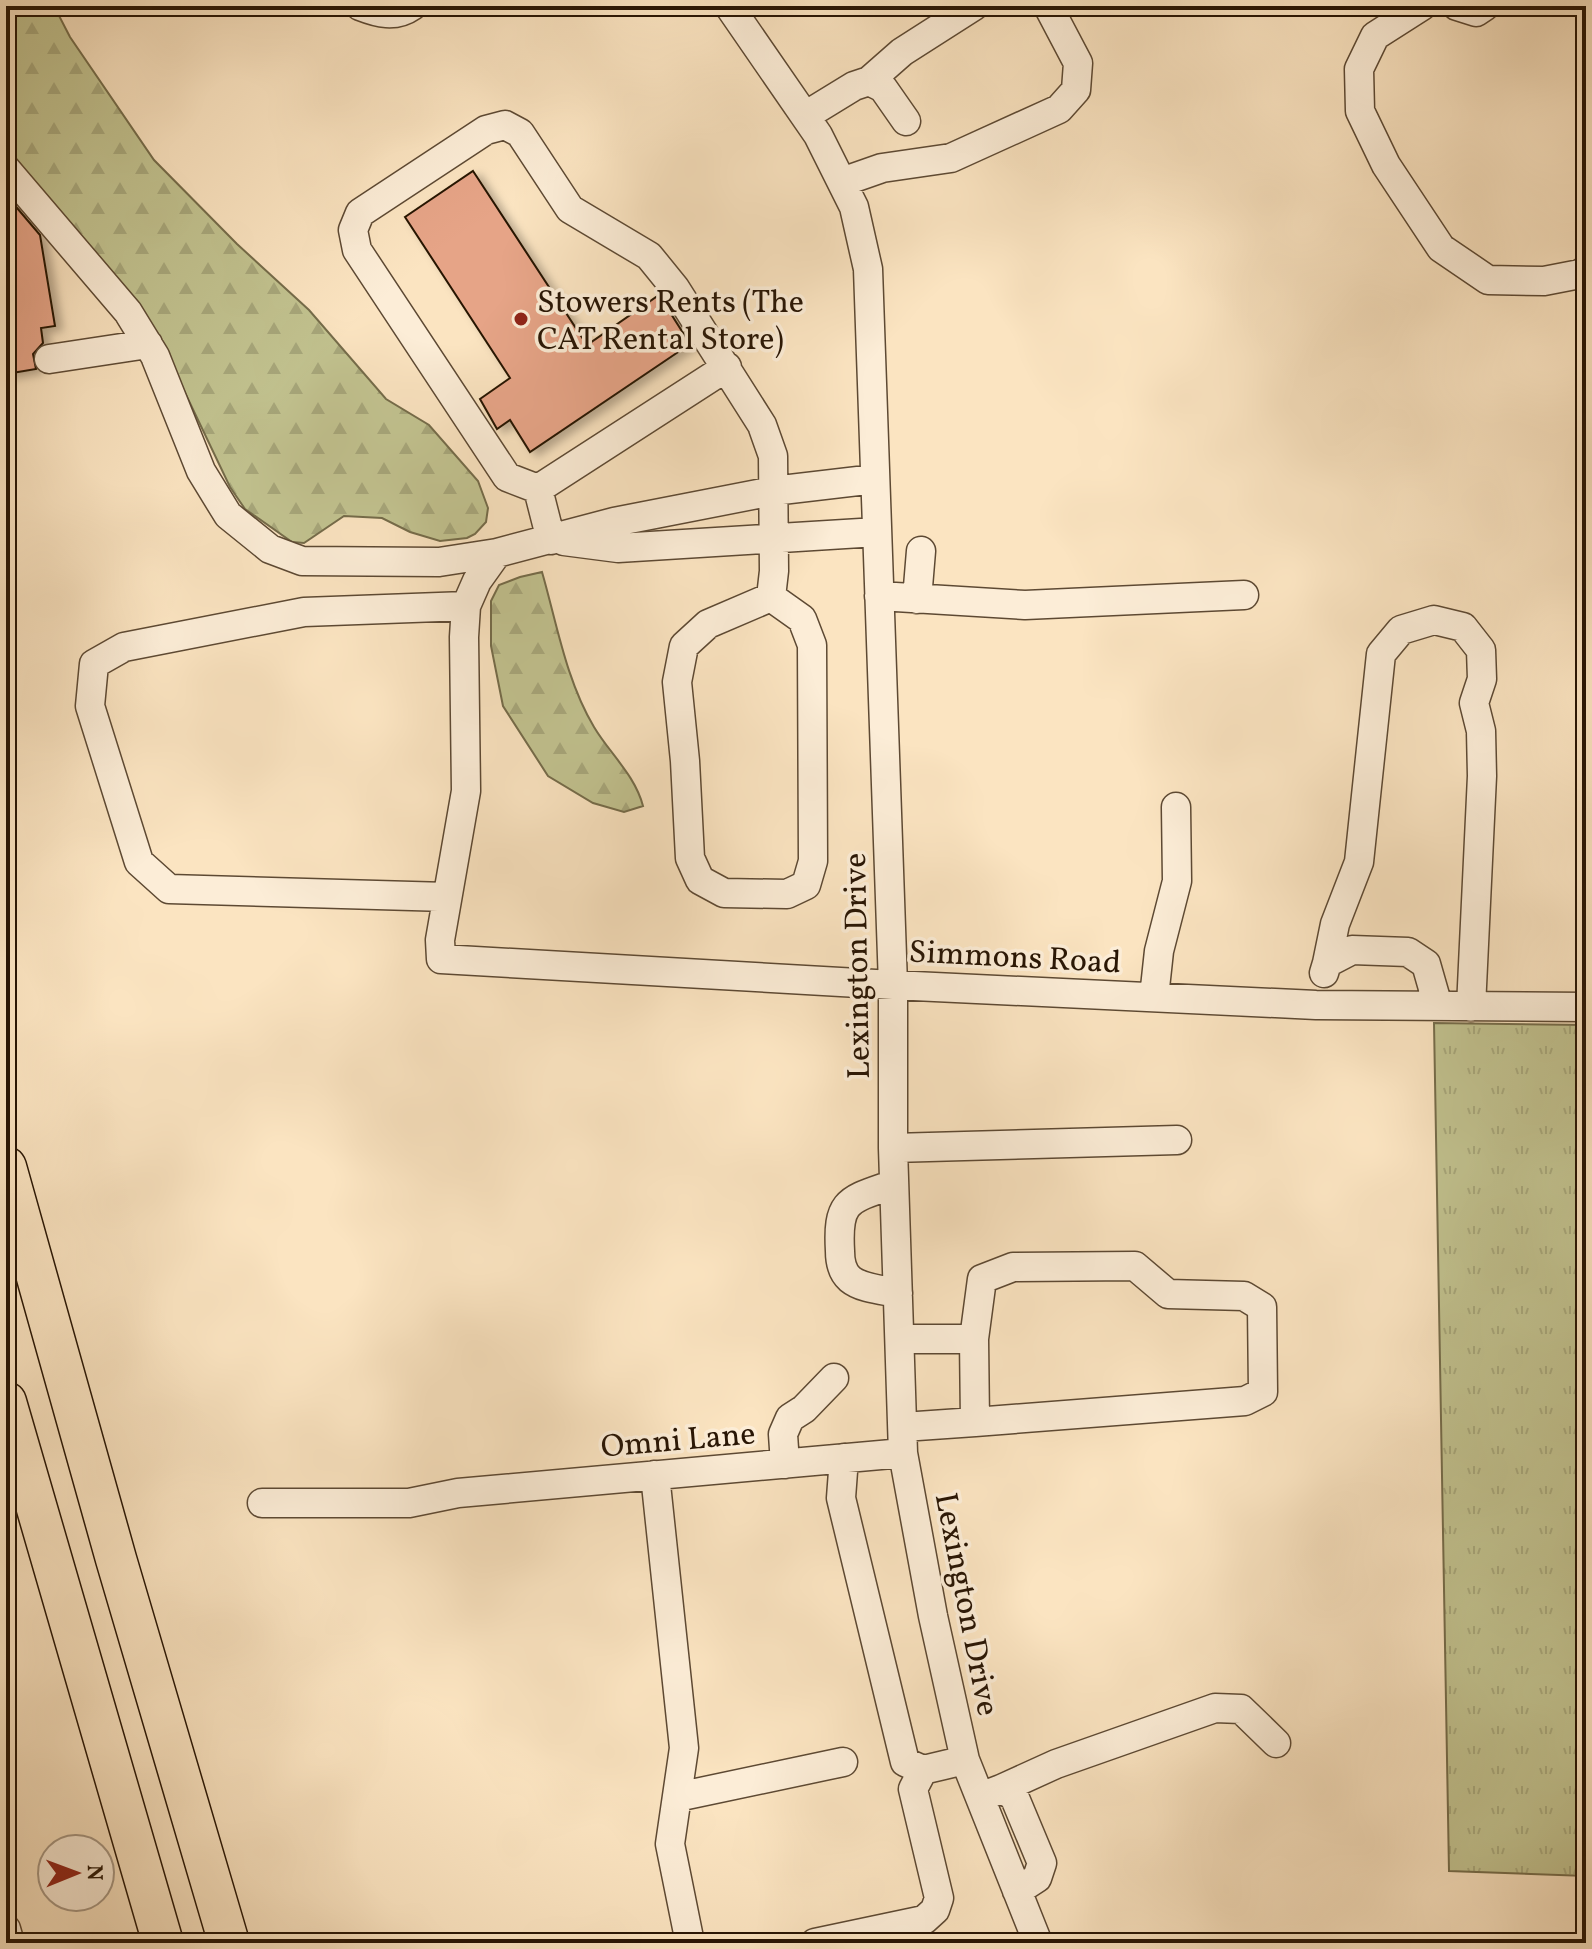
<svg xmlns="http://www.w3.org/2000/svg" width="1592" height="1949" font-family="Vollkorn,serif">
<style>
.grass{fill:url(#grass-tufts);stroke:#756c4a;stroke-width:2}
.forest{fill:url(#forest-firs);stroke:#756c4a;stroke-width:2}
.building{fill:#e6a487;stroke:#281504;stroke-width:2;filter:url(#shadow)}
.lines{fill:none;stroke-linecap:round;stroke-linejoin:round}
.minor-casing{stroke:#5d4933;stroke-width:31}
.highway-casing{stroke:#281504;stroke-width:43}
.minor{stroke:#fcedd7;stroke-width:28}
.highway{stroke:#fbe4c1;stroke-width:40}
.poi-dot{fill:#8f2418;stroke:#fcedd7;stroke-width:3}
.labels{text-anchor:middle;stroke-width:7;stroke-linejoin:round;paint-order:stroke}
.poi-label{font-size:32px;fill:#281504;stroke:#fcedd7;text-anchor:start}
.street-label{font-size:32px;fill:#281504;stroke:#fcedd7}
</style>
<defs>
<pattern id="grass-tufts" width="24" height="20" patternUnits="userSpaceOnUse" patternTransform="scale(2)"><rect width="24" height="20" fill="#c2c390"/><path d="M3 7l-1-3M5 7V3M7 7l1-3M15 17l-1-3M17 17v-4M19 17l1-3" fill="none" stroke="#a7a77b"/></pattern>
<pattern id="forest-firs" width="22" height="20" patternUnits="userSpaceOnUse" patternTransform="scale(2)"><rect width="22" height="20" fill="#c2c390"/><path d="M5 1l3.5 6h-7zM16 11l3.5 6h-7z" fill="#a7a77b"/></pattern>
<filter id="shadow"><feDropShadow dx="7" dy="4" stdDeviation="4" flood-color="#0004"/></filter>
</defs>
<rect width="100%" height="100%" fill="#fbe4c1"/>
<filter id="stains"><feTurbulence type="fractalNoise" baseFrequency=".0025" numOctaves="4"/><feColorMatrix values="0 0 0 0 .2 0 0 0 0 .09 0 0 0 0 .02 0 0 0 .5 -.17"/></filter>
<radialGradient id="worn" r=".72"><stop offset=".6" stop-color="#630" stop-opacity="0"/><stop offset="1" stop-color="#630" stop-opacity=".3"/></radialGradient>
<path class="grass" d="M1434 1023 1586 1025V1876L1449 1871Z"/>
<path class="forest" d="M6 6H54L70 37 154 160 237 244 309 310 386 399 429 425 478 481 488 508 486 522 475 534 467 538 440 541 410 532 382 518 344 516 304 543 292 542 245 509 230 487 157 334 137 306 6 153Z
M542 572C557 624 566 680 594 727 610 754 635 775 643 806L624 812 593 803 548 776 503 706 491 646V601L499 585 520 577Z"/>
<path class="building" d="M473 171 587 345 659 295 690 344 530 452 510 420 497 429 480 399 510 378 405 217Z
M6 195 40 235 55 326 41 328 43 343 33 354 36 369 6 374Z"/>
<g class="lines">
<defs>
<path id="minor" d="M360 6C378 13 395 18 412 6
M729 6 818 135 854 207 868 269 893 985V1148L903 1453 933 1616 965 1760 1038 1943
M1422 6 1375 36 1359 69 1360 111 1386 165 1441 248 1488 280 1544 281 1580 274 1586 270
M1457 6 1476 12 1485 6
M869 81 902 52 974 6
M805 116 854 86 869 81 883 88 906 121
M6 169 128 312 155 356 201 471 228 515 270 549 302 561 439 562 497 553 614 522 773 491 875 479
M842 182 882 168 951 158 1059 109 1076 90 1078 63 1048 6
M49 359 148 344
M538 489 507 477 357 250 353 230 360 213 486 130 505 125 520 133 570 209 649 256 675 288 762 425 773 456 774 571 771 597 708 624 684 646 677 682 685 761 690 858 700 880 724 893 787 894 806 885 813 861 812 645 802 619 771 597
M538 489 727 367
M538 489 551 540
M564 541 618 548 877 532
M497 553 477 581 466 606 464 637 466 791 440 940 441 959 893 985 1316 1005 1586 1007
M879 596 1025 605 1244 595
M917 599 921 551
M447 897 169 889 139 862 90 706 94 664 124 647 304 612 466 606
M1327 963 1335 924 1359 862 1381 654 1401 630 1434 620 1463 627 1481 650 1482 679 1474 703 1481 731 1482 776 1471 1007
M1324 973 1327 963 1352 950 1408 952 1426 964 1438 1006
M1154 997 1159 951 1177 881 1176 807
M893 1148 1177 1140
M894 1184C849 1200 837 1199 840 1251 840 1261 842 1272 850 1279 862 1289 884 1290 898 1293
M900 1339H974L975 1422 903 1427
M974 1339 982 1279 1013 1267 1135 1266 1168 1294 1244 1296 1262 1307 1263 1392 1245 1401 975 1422
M844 1458 841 1498 905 1762 923 1770
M785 1464 783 1434 790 1418 804 1409 834 1378
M655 1475 684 1748 670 1844 690 1943
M262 1503H409L458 1493 903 1453
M1001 1789 1056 1764 1215 1708 1241 1709 1276 1743
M988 1794 1001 1789 1014 1796 1042 1863 1037 1878 1017 1891
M677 1797 843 1762
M6 1929 10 1943
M815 1943 924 1920 935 1910 939 1898 913 1789 923 1770 965 1760"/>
<path id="highway" d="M6 1167 116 1559 229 1943
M6 1402 163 1943"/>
</defs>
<use href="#minor" class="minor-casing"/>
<use href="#highway" class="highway-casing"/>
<use href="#minor" class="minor"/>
<use href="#highway" class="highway"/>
</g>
<circle class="poi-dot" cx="521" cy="319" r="8"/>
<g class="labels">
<g class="poi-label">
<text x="537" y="312">Stowers Rents (The<tspan x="537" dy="37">CAT Rental Store)</tspan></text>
</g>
<g class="street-label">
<text transform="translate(1015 956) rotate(3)" y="11">Simmons Road</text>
<text transform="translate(856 966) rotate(-91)" y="11">Lexington Drive</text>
<text transform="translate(678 1439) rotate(-5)" y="11">Omni Lane</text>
<text transform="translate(968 1604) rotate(79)" y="11">Lexington Drive</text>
</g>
</g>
<rect width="1592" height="1949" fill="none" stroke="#fbe4c1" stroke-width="32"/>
<rect x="8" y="8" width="1576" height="1933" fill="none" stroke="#281504" stroke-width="4"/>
<rect x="16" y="16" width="1560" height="1917" fill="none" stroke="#281504" stroke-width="2"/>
<g transform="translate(76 1873) rotate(89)"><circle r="38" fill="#fcedd7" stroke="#a79783" stroke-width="2"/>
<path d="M0-6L14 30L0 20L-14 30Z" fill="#8f2418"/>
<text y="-12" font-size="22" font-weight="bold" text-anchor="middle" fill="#281504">N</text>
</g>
<rect width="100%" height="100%" filter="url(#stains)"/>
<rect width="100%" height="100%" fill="url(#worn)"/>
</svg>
